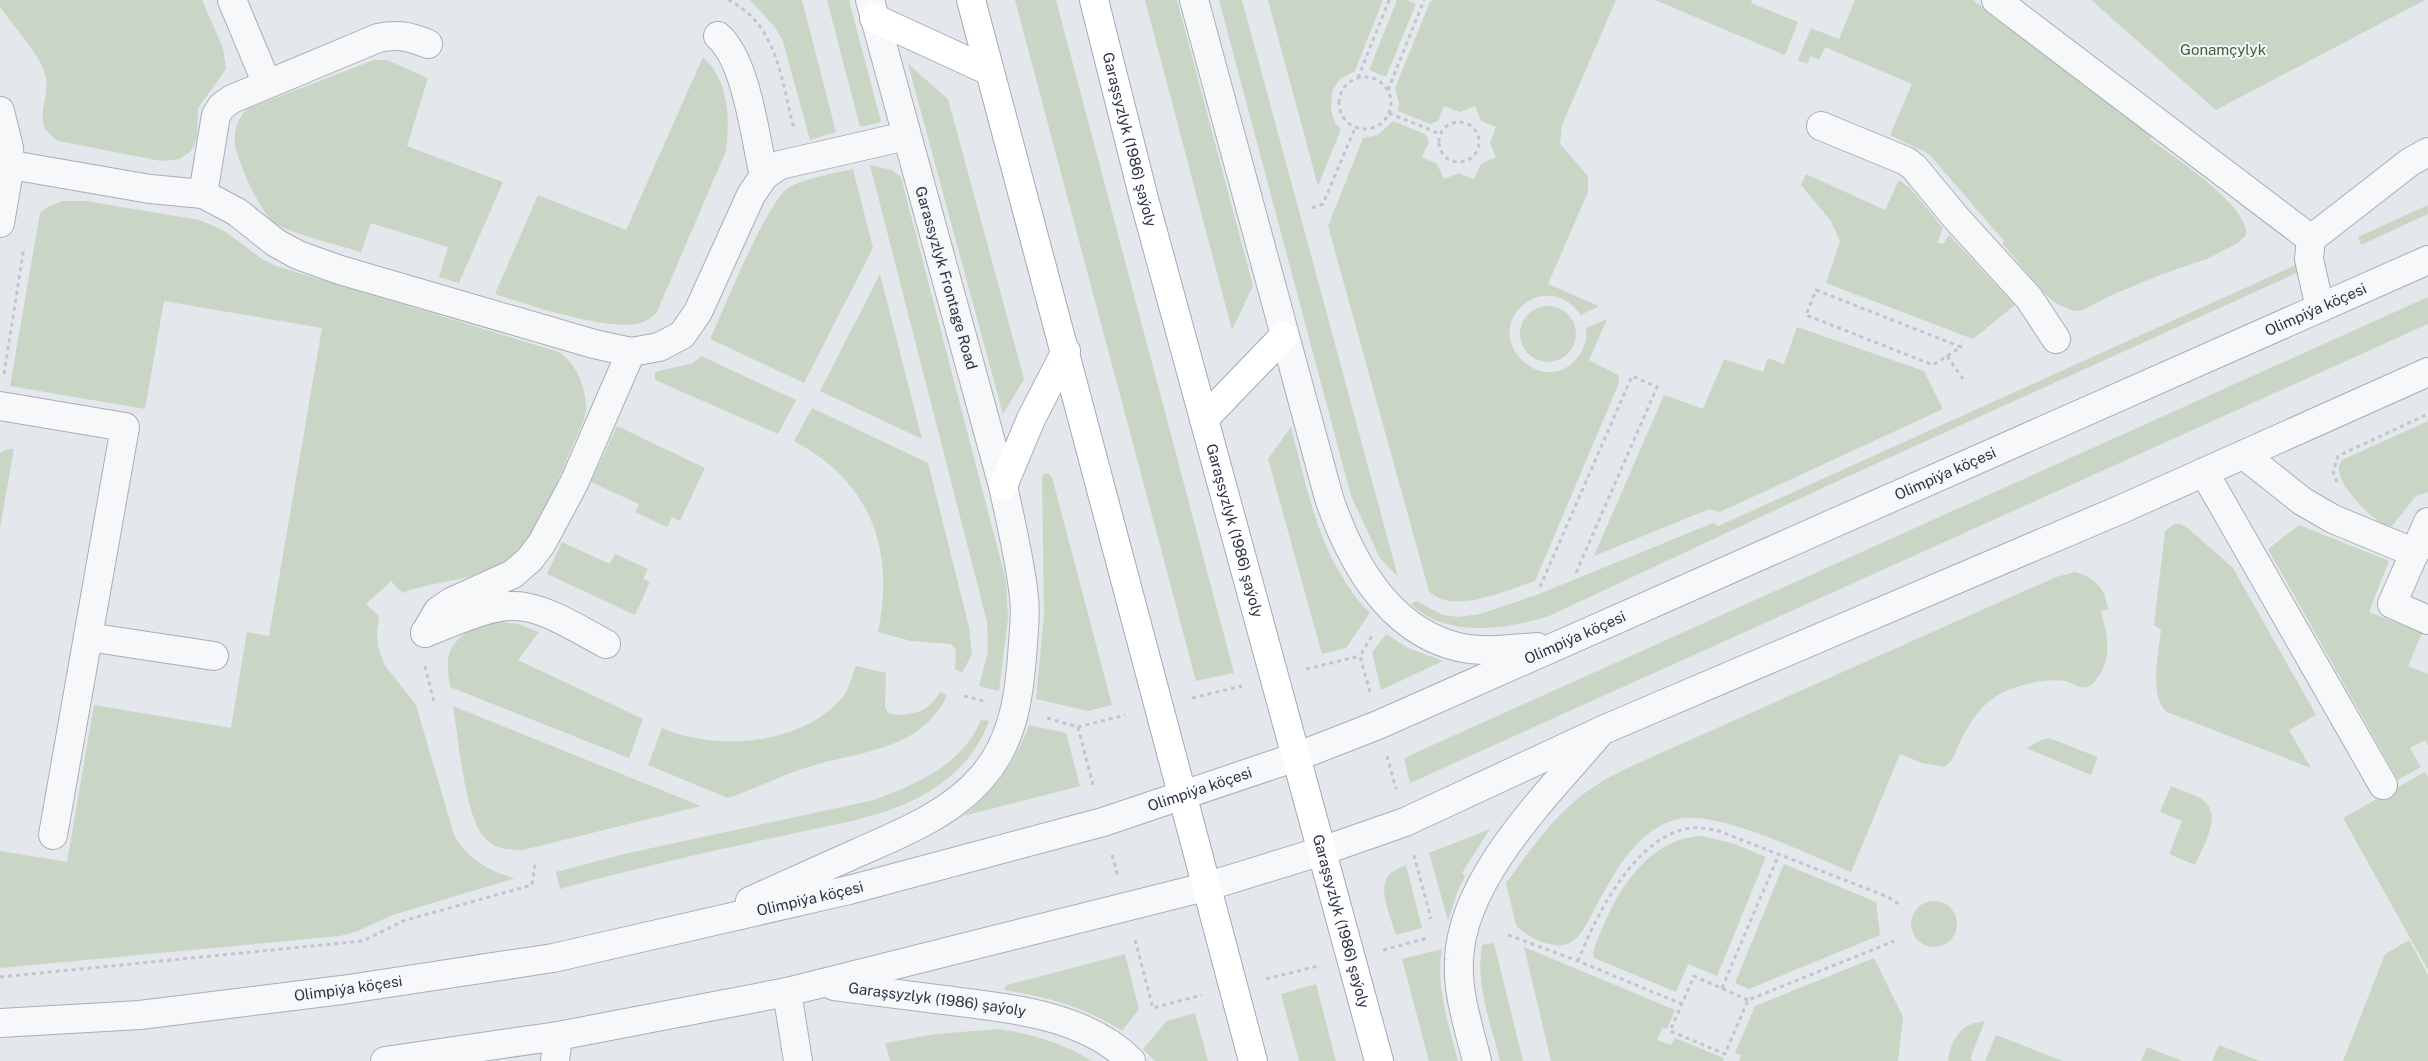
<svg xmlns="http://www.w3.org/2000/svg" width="2428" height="1061" font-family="'Public Sans',sans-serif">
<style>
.green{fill:#c9d6c5}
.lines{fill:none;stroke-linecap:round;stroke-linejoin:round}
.minor-casing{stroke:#a9aeb7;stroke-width:30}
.major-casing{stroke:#a3abb8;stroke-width:30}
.path{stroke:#c2c5cb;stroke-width:3;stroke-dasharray:4 4;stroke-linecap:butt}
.minor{stroke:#f7f8fa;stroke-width:28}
.major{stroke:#fff;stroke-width:28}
.labels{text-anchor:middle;stroke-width:4;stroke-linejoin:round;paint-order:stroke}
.park-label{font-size:15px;fill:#3f6138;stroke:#f4f6f9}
.street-label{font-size:15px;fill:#2b3445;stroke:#f4f6f9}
</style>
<rect width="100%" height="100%" fill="#e4e7ec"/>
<path class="green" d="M0 0H202L223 48 226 69 198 108 197 137 194 145 191 151 180 159 161 161 59 141C29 125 50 102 46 78 42 56 13 26 0 7Z
M750 0H802L836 132 810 140 783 41 774 26Z
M827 0H849L881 122 860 127Z
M1015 0H1056L1234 673 1196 681Z
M1145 0H1177L1253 286 1232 330Z
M1219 0H1242L1398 577 1380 558 1351 496Z
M1268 0H1383L1355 71 1340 79 1332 91 1331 110 1335 123 1341 129 1318 186Z
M1397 0H1407L1416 4 1386 77 1369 70Z
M1434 0H1616L1562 125 1560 144 1588 176V192L1548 284 1599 306 1581 315C1568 295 1541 288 1522 306 1483 342 1545 400 1578 357 1585 348 1587 339 1586 328L1607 319 1589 360 1618 375 1619 383 1535 581C1507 590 1452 616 1429 591L1328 226 1363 138 1378 135 1393 121 1425 134 1429 142 1422 157 1437 164 1444 179 1459 173 1474 179 1481 164 1496 157 1490 143 1496 127 1481 121 1475 106 1460 112 1444 106 1438 121 1430 124 1398 111 1399 103 1395 88 1430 2Z
M1655 0H1752L1751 3 1798 22 1785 55Z
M1855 0H1973L2152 135 2150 139C2171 155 2251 207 2246 235L2238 243 2209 258 2160 275 2114 294 2083 310 2074 311 2057 304 2045 294 2003 244 2004 241 1929 154 1890 135 1912 84 1825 47 1819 60 1811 56 1807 64 1798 60 1811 28 1839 39Z
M2091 0H2425L2216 110Z
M703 57C729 81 730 117 726 151L657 312C651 318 646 322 637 324 600 329 531 306 495 294L538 195 626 230Z
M374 60H387L428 78 407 146 503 182 459 283 439 277 448 247 371 223 361 252C335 244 300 236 277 225 262 217 237 161 235 144 234 130 237 119 247 109Z
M908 64 948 99 1024 379 1003 414Z
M870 165 892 170 901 177 1006 581 1008 618 999 691 979 686 988 652 987 622Z
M853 169 873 248 804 383 710 339C724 310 767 199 790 187 808 177 833 174 853 169Z
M1806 174 1885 210 1899 180 1910 188 1943 228 1937 243 1943 244 1949 235 2015 305 1973 339 1826 283 1840 241 1831 221 1801 185Z
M62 201H85L199 220 223 230 262 259 276 266 559 352C576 363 586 387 586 408 585 421 577 435 572 447 557 482 537 542 503 563 471 582 436 580 402 593L391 581 366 604 379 616 377 632 378 646 384 664 416 705 454 835C465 857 491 873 515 878L390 916 358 931 340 936 0 968V851L67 862 94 705 231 728 247 632 269 636 322 328 164 301 145 409 10 386 40 213 46 208Z
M2428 205V214L2361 245 2358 237Z
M2298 264 2301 271 1829 485 1549 616C1507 629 1447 639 1411 604L1416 601 1443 615 1458 617 1480 614 1539 594 1713 523 1718 526Z
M880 274 922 439 820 391Z
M2428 297V324L1410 783 1404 758Z
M1520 334a28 28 0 1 1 56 0a28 28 0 1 1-56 0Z
M1797 327 1924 371 1943 409 1720 512 1709 509 1594 556 1664 395 1703 409 1724 359 1763 372 1768 358 1784 364Z
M701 356 796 400 778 434 655 380V372L693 363Z
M812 408 928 463 969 627 972 654 962 673 955 669 956 649 951 644 911 641 878 632C895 549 871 482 794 441Z
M2428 421V492L2416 496 2392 526 2387 527C2372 519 2335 484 2339 465L2342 460Z
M617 426 705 468 680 521 672 517 667 527 635 512 639 504 591 482Z
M1291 427C1305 480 1316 540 1348 586 1354 596 1362 605 1370 613L1346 648 1322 654 1268 459Z
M7 449H14L0 528V453Z
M1048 473 1052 477 1112 705 1088 711 1036 699 1044 614 1042 480 1043 474Z
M2174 524H2180L2189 529 2233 568 2316 715 2289 730 2311 768 2167 712C2148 697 2159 651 2161 630L2154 625 2165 531Z
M2299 525 2389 561 2369 612 2422 633 2408 666 2428 674V746L2425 740 2410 748 2421 767 2398 780 2268 549Z
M562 542 610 564 615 554 648 569 643 579 650 582 635 615 547 574Z
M2075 572C2096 578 2105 588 2108 609L2101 611C2107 634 2113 657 2098 677 2095 681 2092 686 2087 687 2079 689 2072 683 2065 681 2043 678 2009 686 1992 699 1978 709 1967 727 1960 742 1956 751 1953 762 1944 767L1922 763 1900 754 1851 872C1810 855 1719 810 1678 819 1636 828 1612 877 1593 912 1587 922 1582 936 1571 942 1556 952 1527 938 1516 925L1506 883C1532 848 1560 807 1598 784 1610 776 1624 770 1636 764L2056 577Z
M495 621 518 624 539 632 518 660 643 719 629 758 450 687C449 678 447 667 448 659 451 637 477 625 495 621Z
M1386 634 1408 648 1443 661 1381 690 1372 652Z
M856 666 886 673 885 707 889 714C912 717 928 712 940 692L947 695C922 750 862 751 811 766 783 775 756 788 728 798L648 765 662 728C717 752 801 745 842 698 849 690 852 676 856 666Z
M453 706 701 806 523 850C508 850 494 849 484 837 465 817 458 736 453 706Z
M981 720 989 721C976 755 955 777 923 795 880 819 829 825 782 836 707 852 634 869 560 889L556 872 624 854 874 800C917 784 962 765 981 720Z
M1029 725 1066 733 1080 786 963 816C995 791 1015 763 1029 725Z
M2049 738 2098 757 2091 775 2026 748 2041 740Z
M2425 772 2428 777V970L2343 818Z
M2171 786C2180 790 2191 794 2200 798 2225 812 2203 846 2195 865L2169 854 2182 821 2160 812Z
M1490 829 1462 873 1465 877 1458 890 1448 921 1429 853Z
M1701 836 1732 843 1766 857 1717 976 1688 964 1676 992 1594 958 1593 952C1611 902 1641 840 1701 836Z
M1784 864 1876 902 1880 935 1749 989 1735 983Z
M1406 865 1422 928 1396 935C1392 920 1377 890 1388 876 1392 870 1400 868 1406 865Z
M1911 924a23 23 0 1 1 46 0a23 23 0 1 1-46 0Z
M2409 940 2428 975V1061H2343L2385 954Z
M1494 943 1523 1061H1500C1491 1024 1475 984 1482 945Z
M1524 947 1675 1010 1667 1029 1662 1028 1657 1040 1671 1045 1675 1038 1724 1058 1723 1061H1551Z
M1442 949C1435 987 1449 1025 1458 1061H1429L1402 959Z
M1125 954 1139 1009 1122 1031C1085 1007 1047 997 1004 990L1007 985Z
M1874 958 1903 1017 1898 1061H1739L1741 1055 1735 1053 1755 1006Z
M1316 984 1336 1061H1299L1281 994Z
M1195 1013 1208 1061H1155L1143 1049 1167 1021Z
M1985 1021 1970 1059 1973 1061H1948C1951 1039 1961 1023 1985 1021Z
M999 1029C1032 1034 1063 1043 1092 1061H890L885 1043 936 1034Z
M1996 1035 2063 1061H1985Z
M2219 1045 2260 1061H2212Z
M2147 1047 2182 1061H2141Z"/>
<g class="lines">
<defs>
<g id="minor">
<path d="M232 0 267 84"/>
<path d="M1194 0 1329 498C1350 560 1388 630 1458 647 1483 653 1511 649 1537 647"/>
<path d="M1996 0 2311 239"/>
<path d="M718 36C747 61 755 138 764 176"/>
<path d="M428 44C409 36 397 34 378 38L232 99 222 106 216 115 203 194 237 212 276 243 298 255 340 270 594 344 631 352 659 347 682 335 698 312 751 195 764 176 780 165 906 136"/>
<path d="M0 111 9 148 10 165 0 223"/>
<path d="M1821 126 1906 161 1914 167 1957 219 2029 298 2056 339"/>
<path d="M0 163 150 189 203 194"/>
<path d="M2320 308 2309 259 2311 239 2410 162 2428 152"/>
<path d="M0 406 125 427 53 835"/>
<path d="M2244 455 2302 501 2333 519 2415 553"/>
<path d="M2204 472 2383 785"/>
<path d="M2428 522 2392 604 2428 620"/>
<path d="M425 633 438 611 451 602 513 574 530 559 542 543 574 483 631 352"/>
<path d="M425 633C455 622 493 601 525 607 551 611 583 632 606 644"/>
<path d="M88 637 214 656"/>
<path d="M750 901C786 885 821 869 857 853 900 834 951 814 982 777 1015 740 1020 690 1023 643 1024 628 1026 612 1024 597 1020 560 1011 523 1003 486L870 0"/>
<path id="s1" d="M834 986C871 991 907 995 944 1000 1007 1008 1084 1014 1131 1061"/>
<path d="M787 992 798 1061"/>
<path id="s2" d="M0 1023 140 1015 342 990 553 958 849 890 1103 822 1296 757 1378 725 2428 260"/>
<path d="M385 1061 558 1036 787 992 1205 887 1322 851 1405 822 1603 730 2124 508 2428 372"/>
<path d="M555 1061 558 1036"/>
<path d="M1477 1061C1469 1028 1457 994 1459 960 1462 878 1547 795 1597 736"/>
</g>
<g id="major">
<path d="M971 0 1253 1061"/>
<path id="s3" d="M1094 0 1144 199 1379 1061"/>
<path d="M874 18 989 71"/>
<path d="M1204 419 1284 336"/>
<path d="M1003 486 1031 419 1066 351"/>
</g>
</defs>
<use href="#minor" class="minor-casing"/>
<use href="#major" class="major-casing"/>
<path class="path" d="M728 0C778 24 781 80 794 129
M1339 103a26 26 0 1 1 52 0a26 26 0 1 1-52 0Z
M1358 78 1389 0
M1388 90 1424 0
M1389 113 1440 134
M1439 142a20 20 0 1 1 40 0a20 20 0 1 1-40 0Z
M1312 208 1323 204 1355 128
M1816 290 1961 347 1933 365 1806 315Z
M1947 356 1965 382
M4 374 24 247
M2337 482 2333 472 2338 456 2428 414
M1540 587 1632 376 1657 387 1576 573
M425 666 434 702
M1306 669 1360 656
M1370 692 1360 656 1372 636
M964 696 983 701
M1192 698 1242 686
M1047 718 1078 727 1125 715
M1078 727 1094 789
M1387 756 1396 789
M1112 855 1118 876
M1414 855 1431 919
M1508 935 1578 961 1682 1004
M1135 940 1153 1008 1202 995
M1383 950 1428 938
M1578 961C1596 915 1636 834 1692 828 1701 827 1710 829 1719 831L1888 897 1899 904
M0 977 363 941 403 921 532 885 535 864
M1266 979 1318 966
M1722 988 1779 854
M1748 1000 1694 976 1670 1031 1725 1054 1748 1000 1894 941"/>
<use href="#minor" class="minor"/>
<use href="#major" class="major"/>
</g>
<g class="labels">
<g class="park-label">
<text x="2223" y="55">Gonamçylyk</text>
</g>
<g class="street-label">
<text dy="5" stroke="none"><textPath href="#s3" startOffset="144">Garaşsyzlyk (1986) şaýoly</textPath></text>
<text transform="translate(946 278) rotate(74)" y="5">Garassyzlyk Frontage Road</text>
<text dy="5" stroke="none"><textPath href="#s2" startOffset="2441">Olimpiýa köçesi</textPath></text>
<text dy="5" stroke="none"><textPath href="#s2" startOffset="2036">Olimpiýa köçesi</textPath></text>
<text dy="5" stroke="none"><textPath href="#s3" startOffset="549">Garaşsyzlyk (1986) şaýoly</textPath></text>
<text dy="5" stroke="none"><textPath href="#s2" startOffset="1631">Olimpiýa köçesi</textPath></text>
<text dy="5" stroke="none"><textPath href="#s2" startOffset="1226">Olimpiýa köçesi</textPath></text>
<text dy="5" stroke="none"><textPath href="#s2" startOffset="821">Olimpiýa köçesi</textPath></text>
<text dy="5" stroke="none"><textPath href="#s3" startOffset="954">Garaşsyzlyk (1986) şaýoly</textPath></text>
<text dy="5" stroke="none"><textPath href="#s2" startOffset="350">Olimpiýa köçesi</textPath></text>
<text dy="5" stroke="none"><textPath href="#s1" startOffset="104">Garaşsyzlyk (1986) şaýoly</textPath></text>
</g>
</g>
</svg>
